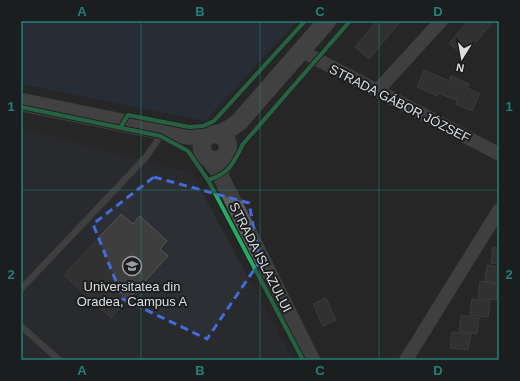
<svg xmlns="http://www.w3.org/2000/svg" width="520" height="381" font-family="Arial,sans-serif">
<style>
.built{fill:#2c3035}
.green{fill:#283649}
.building{fill:#3e3e3e;stroke:#545455}
.lines{fill:none;stroke-linecap:round;stroke-linejoin:round}
.service-casing{stroke:#444445;stroke-width:7}
.minor-casing{stroke:#444445;stroke-width:14}
.tertiary-casing{stroke:#444445;stroke-width:17}
.secondary-casing{stroke:#444445;stroke-width:19}
.service{stroke:#5d5e5f;stroke-width:6}
.minor{stroke:#5d5e5f;stroke-width:13}
.tertiary{stroke:#5d5e5f;stroke-width:16}
.secondary{stroke:#646263;stroke-width:18}
.cycleway-casing{stroke:#1b1d1f;stroke-width:6}
.cycleway{stroke:#26ab63;stroke-width:4}
.marked{fill:none;stroke:#436bd9;stroke-width:3;stroke-dasharray:8 5;stroke-linejoin:round}
.grid{fill:none;stroke:#238079;stroke-width:1;stroke-opacity:0.55}
.labels{text-anchor:middle;stroke-width:4;stroke-linejoin:round;paint-order:stroke}
.street-label{font-size:13px;fill:#dbddde;stroke:#1b1d1f}
.poi-label{font-size:13px;fill:#dbddde;stroke:#1b1d1f}
.neatline{fill:none;stroke:#238079;stroke-width:1.5}
.grid-label{font-size:13px;text-anchor:middle;font-weight:bold;fill:#238079}
</style>
<rect width="100%" height="100%" fill="#262627"/>
<path class="built" d="M21 129 191 172 293 360H21Z"/>
<path class="green" d="M21 21H297L205 121 21 84Z"/>
<path class="building" d="M377 21H401L369 59 355 47Z
M468 21H494L464 56 449 43Z
M424 70 449 81 451 76 469 84 467 88 480 94 472 111 456 104 457 100 438 93 437 96 417 87Z
M121 214 133 224 140 216 167 241 160 249 168 256 111 318 64 275Z
M493 247 499 248V264L491 263Z
M487 265 499 267V283L485 281Z
M480 281 498 284 496 300 478 298Z
M326 298 336 320 323 326 313 304Z
M472 299 490 301 488 317 470 315Z
M461 315 479 318 477 334 459 331Z
M452 332 471 334 468 350 450 348Z"/>
<g class="lines">
<defs>
<path id="service" d="M21 289 146 157 162 134
M21 326 59 360"/>
<path id="minor" d="M301 51 499 154
M377 91 441 21
M406 360 499 210"/>
<path id="tertiary" d="M208 159 218 171 312 360
M220 176 225 156"/>
<path id="secondary" d="M21 102 177 134 194 136 210 134
M202 147a13 13 0 1 1 26 0a13 13 0 1 1-26 0Z
M219 134 229 129 239 122 327 21"/>
</defs>
<use href="#service" class="service-casing"/>
<use href="#minor" class="minor-casing"/>
<use href="#tertiary" class="tertiary-casing"/>
<use href="#secondary" class="secondary-casing"/>
<use href="#service" class="service"/>
<use href="#minor" class="minor"/>
<use href="#tertiary" class="tertiary"/>
<use href="#secondary" class="secondary"/>
<defs>
<path id="cycleway" d="M21 107 160 136 188 151 208 180 303 360
M120 128 128 115 189 127 203 126 214 121 305 21
M208 180C230 173 233 164 243 144L350 21"/>
</defs>
<use href="#cycleway" class="cycleway-casing"/>
<use href="#cycleway" class="cycleway"/>
</g>
<path d="M0 0H520V381H0ZM154 177 249 203 260 261 207 339 123 299 93 224Z" fill="#262627" fill-opacity=".55" fill-rule="evenodd"/>
<path class="marked" d="M154 177 249 203 260 261 207 339 123 299 93 224Z"/>
<path class="grid" d="M141 21V360M260 21V360M379 21V360M21 190H499"/>
<defs>
<symbol id="university-ring" viewBox="-11 -11 22 22"><circle r="9.5" fill="#1b1d1f" stroke="#9c9d9e" stroke-width="1.5"/><path d="M0-5L7-2L0 1L-7-2ZM-4 1L0 2.5L4 1V4Q0 6-4 4Z" fill="#9c9d9e"/></symbol>
</defs>
<g fill-rule="evenodd">
<use href="#university-ring" x="121" y="255" width="22" height="22"/>
</g>
<g class="labels">
<g class="street-label">
<text transform="translate(400 103) rotate(27)" y="5">STRADA GÁBOR JÓZSEF</text>
<text transform="translate(261 257) rotate(63)" y="5">STRADA ISLAZULUI</text>
</g>
<g class="poi-label">
<text x="132" y="291">Universitatea din<tspan x="132" dy="15">Oradea, Campus A</tspan></text>
</g>
</g>
<rect width="520" height="381" fill="none" stroke="#1b1d1f" stroke-width="44"/>
<g transform="translate(462 58) rotate(191)" stroke="#1b1d1f" stroke-width="3" paint-order="stroke">
<path d="M0-3L7 15L0 10L-7 15Z" fill="#dbddde"/>
<text y="-6" font-size="11" font-weight="bold" text-anchor="middle" fill="#dbddde">N</text>
</g>
<rect x="22" y="22" width="476" height="337" class="neatline"/>
<g class="grid-label">
<text x="82" y="16">A</text>
<text x="200" y="16">B</text>
<text x="320" y="16">C</text>
<text x="438" y="16">D</text>
<text x="11" y="111">1</text>
<text x="509" y="111">1</text>
<text x="11" y="279">2</text>
<text x="509" y="279">2</text>
<text x="82" y="375">A</text>
<text x="200" y="375">B</text>
<text x="320" y="375">C</text>
<text x="438" y="375">D</text>
</g>
</svg>
